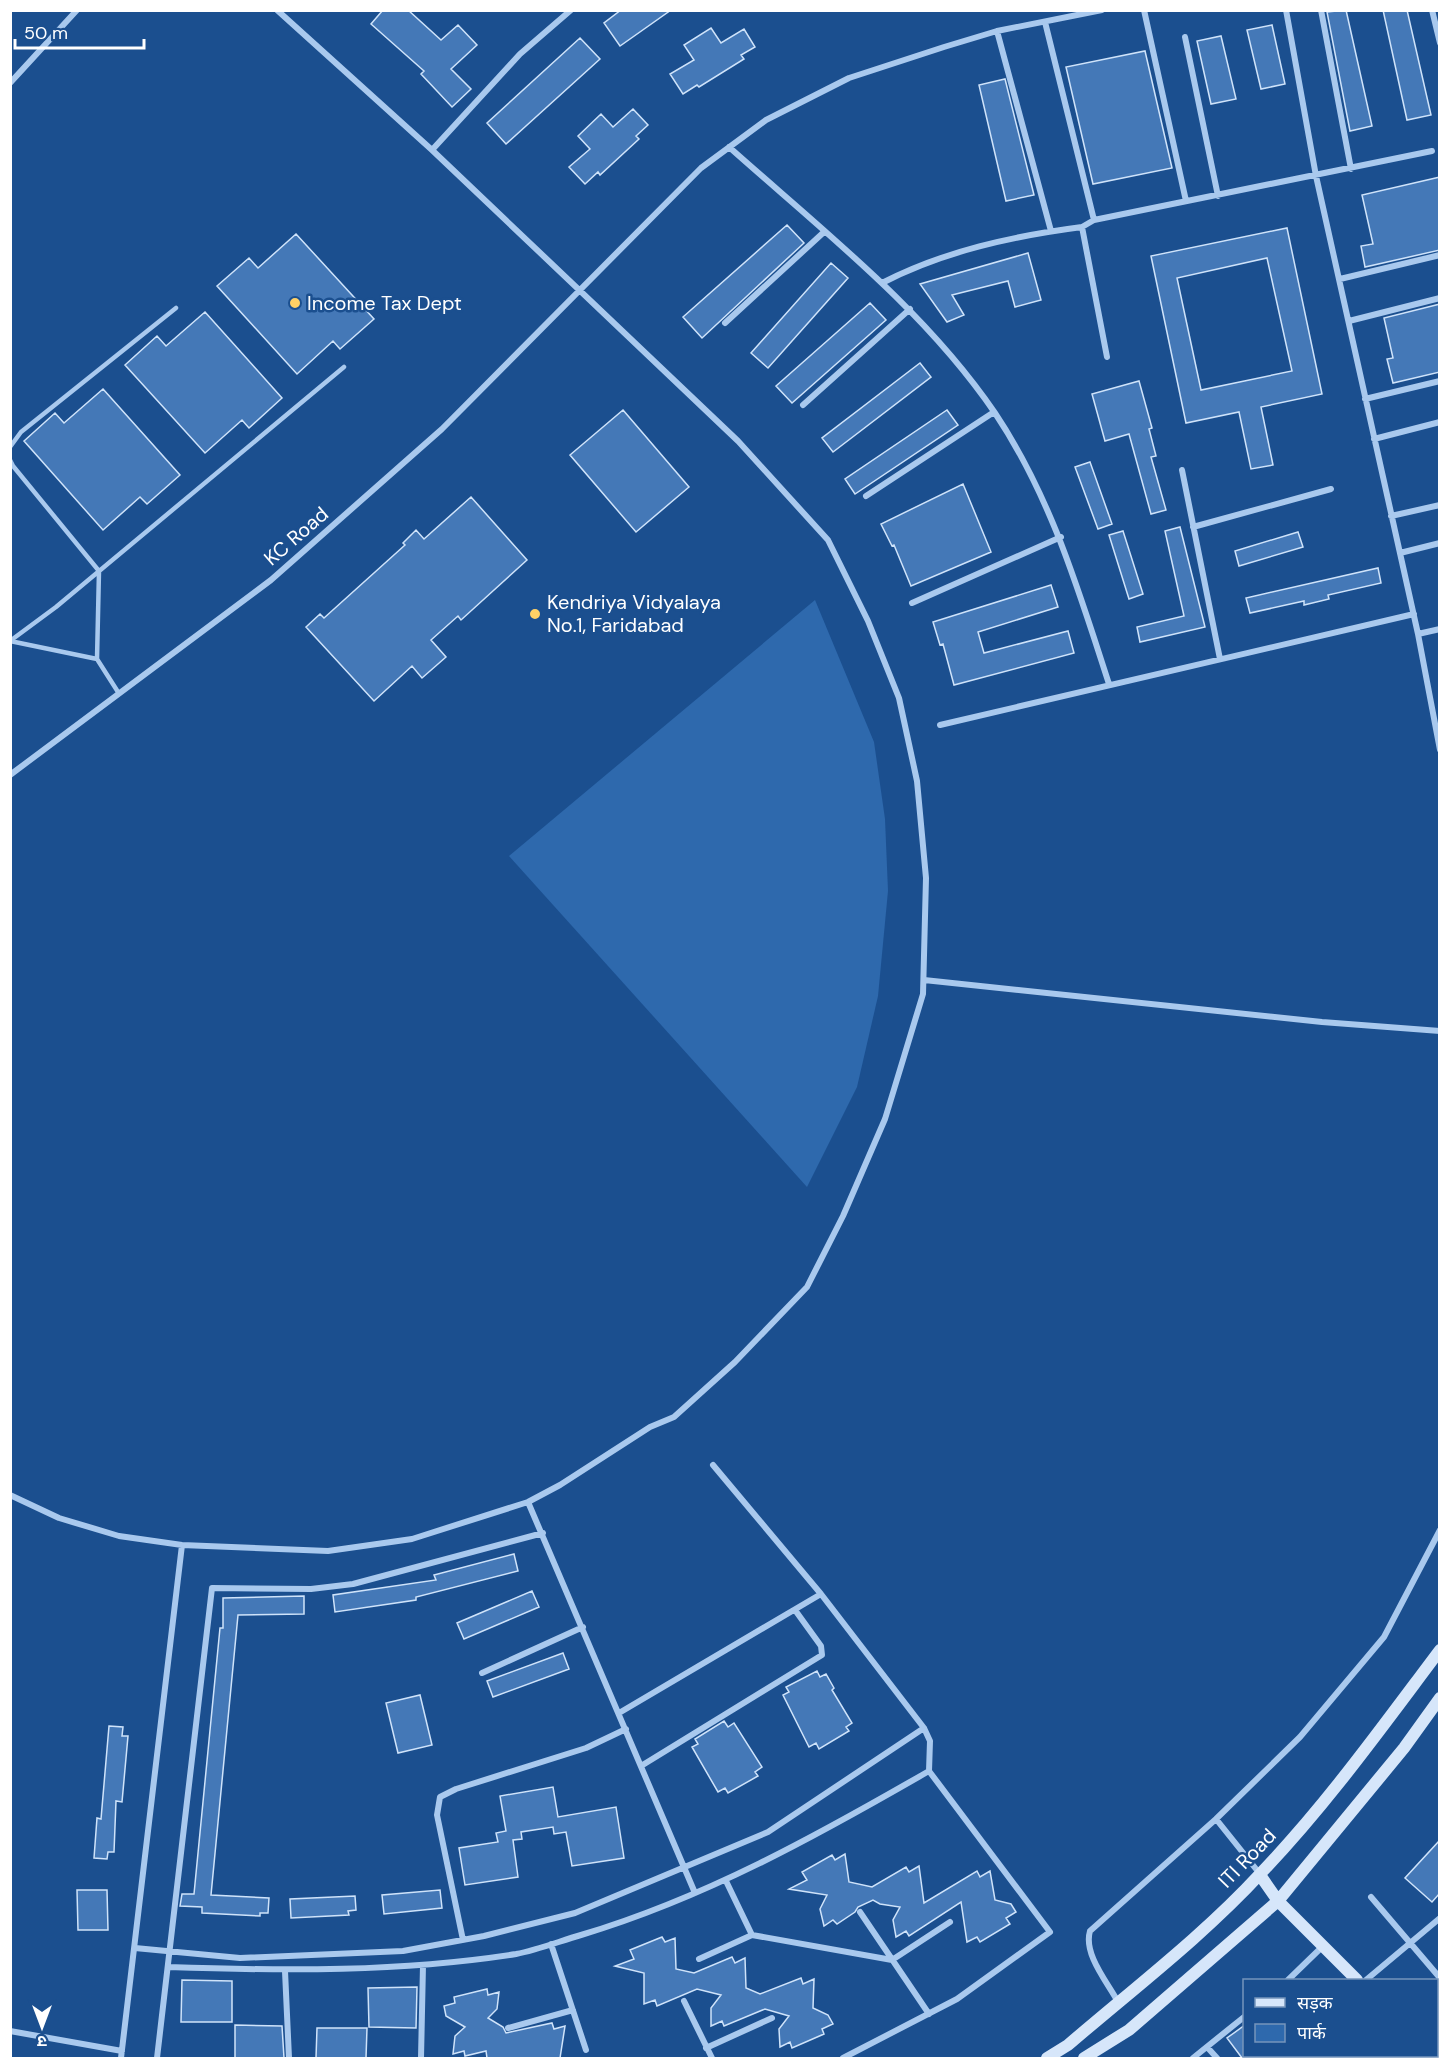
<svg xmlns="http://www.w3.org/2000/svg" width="1450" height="2069" font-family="'DM Sans','Noto Sans Devanagari',sans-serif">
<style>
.green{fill:#2e69ad}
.building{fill:#4478b7;stroke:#cfe3fa;stroke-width:1.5;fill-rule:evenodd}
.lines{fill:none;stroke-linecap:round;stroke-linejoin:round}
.lane{stroke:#a9c9ee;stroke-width:4.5}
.street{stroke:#a9c9ee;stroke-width:6}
.secondary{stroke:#d6e6fa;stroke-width:12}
.poi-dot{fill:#ffd166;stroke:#1b4f8f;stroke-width:2}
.labels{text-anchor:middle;stroke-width:5;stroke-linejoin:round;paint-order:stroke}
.poi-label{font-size:20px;fill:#fff;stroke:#1b4f8f;text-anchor:start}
.street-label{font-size:20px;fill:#fff;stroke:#1b4f8f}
</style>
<rect width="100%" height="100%" fill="#1b4f8f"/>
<path class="green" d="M815 600 874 742 885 819 888 891 878 996 857 1087 807 1187 509 856Z"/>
<path class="building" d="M383 10H408L441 40 458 25 477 45 451 69 471 89 452 107 421 74 424 71 371 24Z
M621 10H671L620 46 604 23Z
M1346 10 1372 126 1350 131 1327 12Z
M1383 10H1407L1431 115 1407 120Z
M1272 25 1285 84 1261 89 1247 30Z
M711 28 721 43 744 29 755 47 741 55 744 59 699 87 697 85 683 94 670 74 694 60 684 45Z
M1221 36 1236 99 1211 104 1197 41Z
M580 38 600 59 506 144 487 123Z
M1145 51 1172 168 1093 184 1066 67Z
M1005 79 1034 195 1006 201 979 85Z
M633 109 648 125 636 136 639 139 600 175 598 172 585 184 569 167 590 149 578 136 601 114 613 127Z
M1440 177V250L1365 267 1361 246 1373 244 1362 195Z
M787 225 804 243 702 338 683 317Z
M1287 228 1322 394 1261 407 1273 465 1251 469 1239 412 1186 423 1151 256ZM1267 258 1292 371 1201 390 1177 278Z
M296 234 374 319 340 349 333 341 297 374 217 286 249 258 258 268Z
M1028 253 1041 300 1015 307 1008 281 952 295 964 315 947 322 920 284Z
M831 263 848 278 768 368 751 353Z
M870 303 886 320 792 403 776 386Z
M1440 304V372L1393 383 1387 359 1393 358 1384 318Z
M205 312 282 398 249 428 242 420 205 453 125 365 157 336 166 346Z
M920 363 931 377 833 452 822 438Z
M1139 381 1152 428 1149 429 1156 456 1151 457 1166 510 1151 514 1129 434 1105 441 1092 394Z
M103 389 180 475 147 504 140 497 103 530 24 441 55 413 64 423Z
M623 410 689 487 636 532 570 455Z
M947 410 958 425 855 494 845 479Z
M1090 462 1112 524 1098 529 1075 467Z
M963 484 991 552 911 586 894 545 892 546 881 524Z
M471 497 527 560 461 620 458 616 431 640 446 657 422 678 412 666 374 701 306 627 320 614 324 618 405 545 403 543 416 530 424 539Z
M1180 527 1205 627 1140 642 1137 627 1184 616 1165 531Z
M1123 531 1143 594 1129 599 1109 535Z
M1298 532 1303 547 1239 566 1235 551Z
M1378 568 1381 583 1328 595 1329 599 1304 605V601L1250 613 1246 598Z
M1051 585 1058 607 978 632 984 653 1068 631 1074 653 954 685 943 644 940 645 933 622Z
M514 1554 518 1571 416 1597V1600L335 1612 333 1595 436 1580 434 1575Z
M532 1591 539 1607 464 1639 457 1623Z
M304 1596V1614L238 1615 211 1895 269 1898 268 1913H260V1916L202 1913V1907L180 1906 182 1894H194L220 1628H223V1598Z
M563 1653 569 1669 493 1697 487 1681Z
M817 1671 820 1677 826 1674 834 1688 832 1690 852 1723 846 1727 849 1731 819 1749 816 1743 809 1747 783 1695 789 1692 786 1687Z
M420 1695 432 1745 398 1753 386 1703Z
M724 1721 728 1727 734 1723 762 1767 755 1772 758 1776 728 1793 725 1788 718 1792 692 1747 698 1744 695 1739Z
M109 1726 123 1727 122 1736H128L122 1802 116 1801 114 1852H108L107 1859 94 1858 97 1818 101 1819Z
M553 1787 558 1817 616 1807 624 1858 572 1866 566 1832 554 1834 553 1827 521 1832 522 1839 513 1840 518 1877 465 1885 459 1848 498 1842 496 1833 506 1831 500 1796Z
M1440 1840V1893L1432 1902 1405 1878Z
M845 1854 849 1882 872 1887 906 1867 909 1872 919 1866 924 1903 977 1871 980 1877 990 1871 995 1900 1011 1904 1016 1912 1006 1918 1010 1924 980 1942 977 1937 967 1942 961 1902 909 1936 906 1931 896 1937 893 1920 900 1907 880 1904 873 1900 858 1907 855 1912 837 1924 833 1920 824 1926 820 1909 827 1895 789 1889 807 1880 802 1872 832 1855 835 1860Z
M77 1890H107L108 1930H78Z
M440 1890 442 1908 384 1914 382 1895Z
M355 1896 356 1910 348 1911 349 1915 291 1918 290 1899Z
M662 1937 665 1942 675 1938 676 1969 694 1973 732 1957 735 1963 745 1958 746 1988 760 1994 801 1978 803 1984 814 1979 813 2008 828 2015 833 2024 822 2029 824 2034 792 2048 790 2042 780 2047 779 2029 789 2016 765 2009 724 2026 722 2021 711 2026V2008L721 1995 697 1989 657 2006 655 2000 644 2004V1973L615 1966 634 1959 630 1950Z
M182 1980 232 1981V2022H181Z
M417 1987 416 2028 369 2027 368 1988Z
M487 1989 488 1995 499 1992 497 2009 488 2018 503 2027 506 2033 552 2023 554 2029 565 2026 560 2058H487L486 2051 465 2056 464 2051 453 2054 455 2036 465 2027 446 2016 444 2006 455 2003 454 1997Z
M235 2025 282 2026 284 2058H235Z
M1245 2025V2058H1242L1227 2038Z
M317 2028H367L366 2058H316Z"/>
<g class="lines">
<path class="lane" d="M10 447 21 432 176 308
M10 460 13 466 99 571 97 659 118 692
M10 641 56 607 344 367
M10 641 97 659"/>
<path class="street" d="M1144 10 1186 201
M1286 10 1316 176 1418 634 1440 750
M1321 10 1351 169
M1432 10 1440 43
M1045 22 1094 220
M997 31 1051 231
M1185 37 1218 196
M10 83 77 10
M729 147C822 230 924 309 995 413 1051 497 1078 589 1109 684
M432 150 520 54 571 10
M1082 227 1107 357
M1340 279 1440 255
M882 283C944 251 1013 236 1082 227L1094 220 1432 151
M1349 321 1440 298
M725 323 824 232
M1365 399 1440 381
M803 405 910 309
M1374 439 1440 422
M1182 470 1220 659
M866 496 994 412
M1391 516 1440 505
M1193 527 1331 489
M1400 553 1440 543
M912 603 1061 537
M1418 634 1440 629
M940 725 1414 614
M10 775 271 580 442 429 701 168 766 120 849 78 944 47 997 31 1102 10
M924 980 1322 1022 1440 1031
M10 1495 59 1518 119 1536 182 1545 328 1551 412 1539 528 1502 560 1485 650 1427 674 1417 735 1362 807 1287 843 1216 885 1119 923 994 926 878 917 781 899 698 868 621 828 540 738 441 432 150 277 10
M528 1502 695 1893
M482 1673 583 1627
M619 1713 821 1594
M641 1766 822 1655 821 1646 795 1610
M1216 1819 1260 1874
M726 1881 752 1935 892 1960 950 1922
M1371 1897 1440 1978
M860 1912 929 2014
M463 1940 437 1815 440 1797 456 1789 586 1748 626 1729
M551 1944 586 2050
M135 1948 240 1958 403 1951 484 1936 575 1913 768 1832 924 1728
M699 1959 752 1935
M168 1967C284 1971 401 1972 516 1954 538 1950 560 1941 581 1935 705 1898 818 1835 929 1771L930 1741 924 1728 821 1594 713 1465
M285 1971 289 2058
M1288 1980 1323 1946
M1366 1980 1440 1918
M684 2001 712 2058
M1118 2002C1108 1983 1083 1954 1090 1931L1216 1819 1300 1737 1384 1637 1440 1530
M508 2028 573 2010
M10 2031 122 2051
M1207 2047 1217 2058
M706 2048 772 2018
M121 2058 182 1545
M157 2058 212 1588 311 1589 353 1584 543 1533
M421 2058 423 1965
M843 2058 957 1999 1050 1932 929 1771
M1193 2058 1244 2017"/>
<path class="secondary" d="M1260 1875 1278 1901 1357 1980
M1421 2056V2058
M1047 2058 1068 2045C1133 1989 1203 1936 1261 1873 1327 1804 1382 1727 1440 1650
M1084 2058 1129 2030 1278 1901 1404 1748 1440 1698"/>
</g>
<g class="poi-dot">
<circle cx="295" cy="303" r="6"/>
<circle cx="535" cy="614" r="6"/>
</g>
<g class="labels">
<g class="poi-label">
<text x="307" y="310">Income Tax Dept</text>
<text x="547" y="609">Kendriya Vidyalaya<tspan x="547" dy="23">No.1, Faridabad</tspan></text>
</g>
<g class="street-label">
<text transform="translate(296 536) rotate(-41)" y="7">KC Road</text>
<text transform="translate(1247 1858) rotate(-46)" y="7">ITI Road</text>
</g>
</g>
<rect width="1450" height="2069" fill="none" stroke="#ffffff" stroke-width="24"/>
<rect x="1243" y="1979" width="195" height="78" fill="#1b4f8f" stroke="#7695bc" stroke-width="1.5"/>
<rect x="1255" y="1998" width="30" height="9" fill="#d6e6fa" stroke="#7695bc" stroke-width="1.5"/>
<text x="1297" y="2009" font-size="18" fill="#ffffff">सड़क</text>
<rect x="1255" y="2024" width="30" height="18" fill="#2e69ad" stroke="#7695bc" stroke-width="1.5"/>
<text x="1297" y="2039" font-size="18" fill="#ffffff">पार्क</text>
<g transform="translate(42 2027) rotate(180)" stroke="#1b4f8f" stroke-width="4.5" paint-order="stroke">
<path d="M0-4.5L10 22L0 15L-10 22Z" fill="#ffffff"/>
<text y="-9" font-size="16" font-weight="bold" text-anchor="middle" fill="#ffffff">उ</text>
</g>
<path d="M15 39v9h129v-9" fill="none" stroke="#ffffff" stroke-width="3"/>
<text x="24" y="39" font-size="18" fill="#ffffff" stroke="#1b4f8f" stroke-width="4.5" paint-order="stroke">50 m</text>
</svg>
